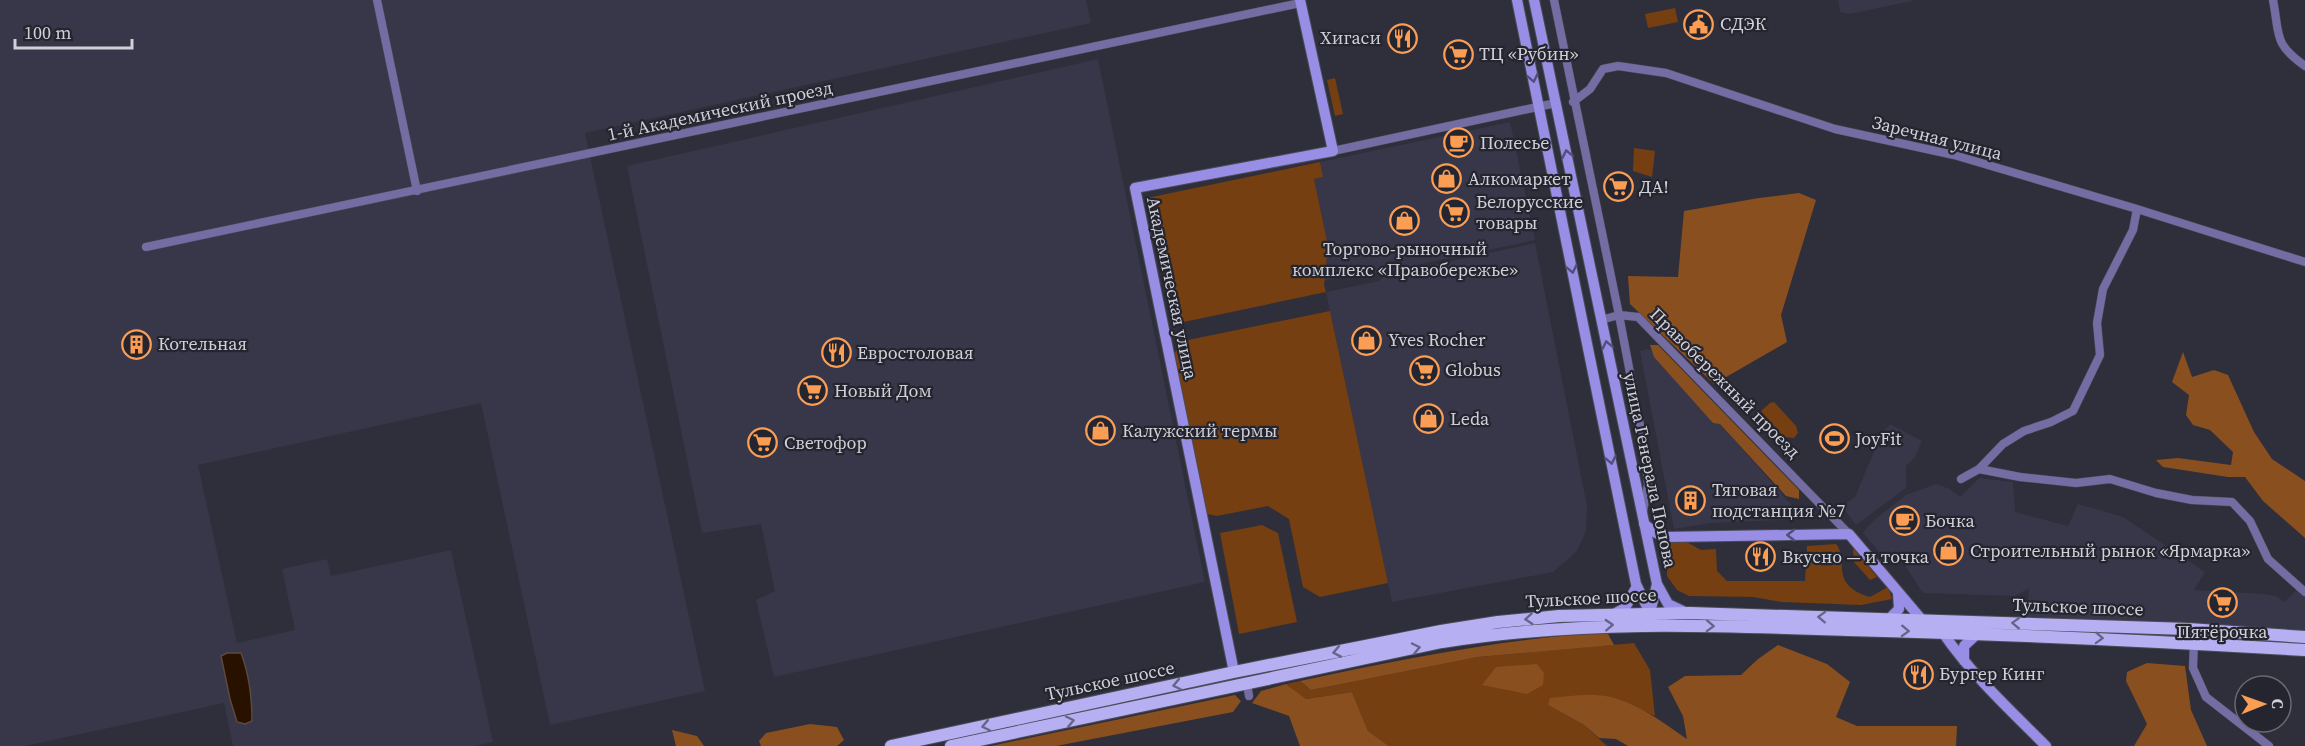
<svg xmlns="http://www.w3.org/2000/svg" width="2305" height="746" font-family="'Source Serif 4',serif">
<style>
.built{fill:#383649}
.green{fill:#753f11}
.forest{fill:#8a4f1f}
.water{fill:#291100;stroke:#5b4a41;stroke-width:1.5}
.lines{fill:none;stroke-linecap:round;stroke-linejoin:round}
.street-casing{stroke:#4c4b57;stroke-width:9}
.secondary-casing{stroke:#4c4b57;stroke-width:12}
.primary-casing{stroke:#4c4b57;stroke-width:14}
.street{stroke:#736da3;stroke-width:8}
.secondary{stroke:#988ee5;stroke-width:10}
.primary{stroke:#b6b0f3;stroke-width:12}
.oneway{stroke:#534f78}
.oneway2{stroke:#666488}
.labels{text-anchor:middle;stroke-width:4.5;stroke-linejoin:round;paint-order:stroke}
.poi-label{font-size:18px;fill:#d0d0d8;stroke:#252530;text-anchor:start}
.street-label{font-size:18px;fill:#d0d0d8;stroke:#252530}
</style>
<rect width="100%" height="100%" fill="#2f2e3b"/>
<path class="built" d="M0 0H1086L1091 23 585 133 705 691 550 725 481 403 198 465 237 643 295 630 282 569 327 559 331 576 451 550 493 742 475 746H233L224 703 25 746H0Z
M1838 0H1916L1850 14 1840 12Z
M1098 59 1205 582 774 677 756 600 775 591 761 524 702 533 627 166Z
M1510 122 1535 240 1369 275 1368 271 1324 281 1327 255 1330 254 1314 179 1323 177 1320 162Z
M1535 243 1587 506 1586 531 1577 551 1553 572 1392 602 1326 292 1379 281 1383 276Z
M1647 349 1655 350 1804 519 1711 523 1674 529 1640 351Z
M1890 424 1922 441 1915 457 1906 466V488L1856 525 1842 506 1855 497 1880 437Z
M1979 478 2013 482 2015 512 2068 526 2078 504 2123 517 2205 572 2194 590 2263 594 2276 596 2285 602 2298 588 2305 595V631L2027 617 2029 588 2015 596 1923 593 1900 558 1881 554 1863 533 1873 521 1906 495 1936 484 1950 489 1960 497Z"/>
<path class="green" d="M1675 8 1678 22 1648 28 1645 14Z
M1335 78 1343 114 1335 116 1327 80Z
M1634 148 1655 151 1652 177 1633 171Z
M1320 162 1323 177 1314 179 1330 255 1327 256 1324 285 1326 292 1179 323 1174 318 1147 198Z
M1330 311 1388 583 1320 597 1303 587 1289 519 1268 506 1217 516 1207 514 1174 354 1183 341Z
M1774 402 1796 426 1798 433 1794 438 1784 437 1761 411 1770 403Z
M1262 525 1278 533 1297 622 1239 634 1220 533Z
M1685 541 1701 550 1716 549 1717 571 1727 581H1805L1807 546 1836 544C1850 561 1828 584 1870 597L1888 587 1892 599 1861 605 1782 602 1753 597 1689 596 1677 590 1667 576V542Z
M1853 548 1877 577 1870 580 1854 562Z
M1634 643 1650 670 1655 716 1629 704 1598 695 1548 705 1584 725 1607 746H1389L1368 731 1352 692 1306 699 1286 684 1300 681 1311 690 1478 657Z"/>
<path class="forest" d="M1799 193 1816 200 1781 315 1787 342 1714 384 1630 304 1628 276 1678 277 1684 211 1759 198Z
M1650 345H1658L1799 490V499L1786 496 1720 424 1713 423 1654 357Z
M2183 352 2192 377 2214 370 2228 375 2254 432 2272 459 2305 481V538L2263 501 2245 477H2228L2163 467 2156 460 2178 458 2231 465 2233 452 2210 430 2193 425 2186 415 2189 395 2172 382Z
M1607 632 1614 645 1478 657 1311 690 1300 681C1402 659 1504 639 1607 632Z
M1778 645 1827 664 1850 682 1836 717 1857 726H1957L1956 746H1628L1616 739 1599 738 1584 725 1548 705 1550 698C1565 697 1581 694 1596 695 1629 696 1662 722 1687 739L1683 716 1668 687 1685 676 1741 675 1758 659Z
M2147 663 2185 666 2191 710 2207 746H2134L2147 724 2126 681 2127 672Z
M1537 664 1544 673 1543 685 1527 694 1482 685 1496 667Z
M1286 684 1306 699 1352 692 1368 731 1389 746H1300L1289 716 1252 703 1261 691Z
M1235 695 1241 701 1233 712 1056 746H991Z
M810 724 837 727 844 740 837 746H761L759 741 766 733Z
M672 730 697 736 704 746H676Z"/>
<path class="water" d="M227 653H241C249 674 252 698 252 721L245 724 237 722 230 699 221 656Z"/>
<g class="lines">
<defs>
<path id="street" d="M377 0 417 191
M1554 0 1619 315 1646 457 1648 485 1643 511
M2273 0C2280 36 2273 43 2305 66
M1573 102 1590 89 1603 69 1618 66 1666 73 1835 129 1954 155 2137 209 2305 262
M1333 151 1556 103
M146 247 1300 3
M1601 320 1619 315 1638 317 1849 534
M1979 469 2020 477 2076 483 2110 479 2156 493 2192 500 2232 502 2250 521 2268 559 2305 592
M1961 479 1979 469 2003 444 2024 431 2051 422 2073 411 2100 355 2097 323 2103 289 2133 230 2137 209
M2194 642 2193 668 2206 697 2269 746
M1247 684 1249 696"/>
<path id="secondary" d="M1517 0 1636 584 1650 613
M1534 0 1657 584 1650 613
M1644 524 1656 533 1665 537 1849 534 1922 620
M1657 584 1668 604 1685 612
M1614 614 1625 608 1637 586
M1889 619 1899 609 1898 593
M1943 633C1972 675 2010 710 2046 746
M1964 661V646L1977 634
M1234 672 1135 188 1333 151 1300 0"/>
<path id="primary" d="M891 746 1234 672 1441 631 1498 622 1559 616 1690 613 2188 629 2305 637
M951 746 1442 642C1580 620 1709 625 1848 630 2001 634 2153 641 2305 650"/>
</defs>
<use href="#street" class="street-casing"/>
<use href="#secondary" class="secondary-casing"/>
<use href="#primary" class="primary-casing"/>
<use href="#street" class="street"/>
<use href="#secondary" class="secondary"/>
<use href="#primary" class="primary"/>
</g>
<defs><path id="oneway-chevron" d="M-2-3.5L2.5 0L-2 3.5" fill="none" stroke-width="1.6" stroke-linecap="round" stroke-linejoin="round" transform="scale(1.5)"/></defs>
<g class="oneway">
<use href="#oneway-chevron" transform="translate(1533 78) rotate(78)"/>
<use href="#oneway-chevron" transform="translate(1567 154) rotate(-102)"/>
<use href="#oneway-chevron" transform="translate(1572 269) rotate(78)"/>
<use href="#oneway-chevron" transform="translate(1607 345) rotate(-102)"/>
<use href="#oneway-chevron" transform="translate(1611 460) rotate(79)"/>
<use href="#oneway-chevron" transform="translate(1791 535) rotate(-180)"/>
</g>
<g class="oneway2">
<use href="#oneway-chevron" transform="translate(1822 617) rotate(-178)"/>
<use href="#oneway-chevron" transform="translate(1529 619) rotate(175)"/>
<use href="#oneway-chevron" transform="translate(2016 623) rotate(-178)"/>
<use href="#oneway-chevron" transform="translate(1609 625) rotate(-3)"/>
<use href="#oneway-chevron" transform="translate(1710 626) rotate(2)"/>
<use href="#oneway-chevron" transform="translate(1905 631) rotate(2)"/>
<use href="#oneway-chevron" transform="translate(2099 638) rotate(2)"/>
<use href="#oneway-chevron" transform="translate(1416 648) rotate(-12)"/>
<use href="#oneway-chevron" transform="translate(1337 652) rotate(169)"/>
<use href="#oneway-chevron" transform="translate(1177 685) rotate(168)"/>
<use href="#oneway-chevron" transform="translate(1070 721) rotate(-12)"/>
<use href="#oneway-chevron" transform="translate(986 726) rotate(168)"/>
</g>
<defs>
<symbol id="civic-ring" viewBox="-11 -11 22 22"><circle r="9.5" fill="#252530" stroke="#fc9d54" stroke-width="1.5"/><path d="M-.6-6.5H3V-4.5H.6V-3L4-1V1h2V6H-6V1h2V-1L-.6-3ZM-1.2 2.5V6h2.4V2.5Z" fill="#fc9d54"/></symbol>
<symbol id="restaurant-ring" viewBox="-11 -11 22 22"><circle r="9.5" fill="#252530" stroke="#fc9d54" stroke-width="1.5"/><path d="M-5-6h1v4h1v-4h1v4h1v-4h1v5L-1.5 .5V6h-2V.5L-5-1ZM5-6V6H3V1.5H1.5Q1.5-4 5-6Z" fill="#fc9d54"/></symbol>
<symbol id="supermarket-ring" viewBox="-11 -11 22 22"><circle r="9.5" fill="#252530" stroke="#fc9d54" stroke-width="1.5"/><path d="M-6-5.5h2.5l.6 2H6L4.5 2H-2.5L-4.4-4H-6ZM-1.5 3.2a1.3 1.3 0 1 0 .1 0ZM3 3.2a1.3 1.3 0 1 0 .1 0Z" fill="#fc9d54"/></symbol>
<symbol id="cafe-ring" viewBox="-11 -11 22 22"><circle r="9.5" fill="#252530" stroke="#fc9d54" stroke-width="1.5"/><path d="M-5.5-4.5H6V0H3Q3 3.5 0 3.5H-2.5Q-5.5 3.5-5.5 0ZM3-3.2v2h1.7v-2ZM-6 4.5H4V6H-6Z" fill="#fc9d54"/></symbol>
<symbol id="shop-ring" viewBox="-11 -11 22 22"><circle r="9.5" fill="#252530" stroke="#fc9d54" stroke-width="1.5"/><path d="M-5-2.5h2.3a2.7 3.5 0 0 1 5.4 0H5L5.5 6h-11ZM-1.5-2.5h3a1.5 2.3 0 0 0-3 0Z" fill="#fc9d54"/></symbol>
<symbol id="building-ring" viewBox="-11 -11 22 22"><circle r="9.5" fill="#252530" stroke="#fc9d54" stroke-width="1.5"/><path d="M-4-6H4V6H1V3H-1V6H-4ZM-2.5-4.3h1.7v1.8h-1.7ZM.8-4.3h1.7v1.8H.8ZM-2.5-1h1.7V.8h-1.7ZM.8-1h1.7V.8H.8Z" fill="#fc9d54"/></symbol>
<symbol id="stadium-ring" viewBox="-11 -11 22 22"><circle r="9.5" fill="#252530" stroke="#fc9d54" stroke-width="1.5"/><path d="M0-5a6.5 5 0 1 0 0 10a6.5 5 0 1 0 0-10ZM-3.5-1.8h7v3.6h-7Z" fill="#fc9d54"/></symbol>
</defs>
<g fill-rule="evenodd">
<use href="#civic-ring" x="1682" y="8" width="33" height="33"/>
<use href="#restaurant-ring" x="1386" y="22" width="33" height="33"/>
<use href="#supermarket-ring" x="1442" y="38" width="33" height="33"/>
<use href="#cafe-ring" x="1442" y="126" width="33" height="33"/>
<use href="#shop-ring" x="1430" y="162" width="33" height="33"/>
<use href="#supermarket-ring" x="1602" y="170" width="33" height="33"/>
<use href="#supermarket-ring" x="1438" y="196" width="33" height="33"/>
<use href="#shop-ring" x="1388" y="204" width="33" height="33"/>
<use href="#shop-ring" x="1350" y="324" width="33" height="33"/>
<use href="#building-ring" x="120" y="328" width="33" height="33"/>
<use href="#restaurant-ring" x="820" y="336" width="33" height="33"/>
<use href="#supermarket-ring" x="1408" y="354" width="33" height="33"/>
<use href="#supermarket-ring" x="796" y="374" width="33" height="33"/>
<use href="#shop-ring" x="1412" y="402" width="33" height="33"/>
<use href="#shop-ring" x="1084" y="414" width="33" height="33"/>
<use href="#stadium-ring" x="1818" y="422" width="33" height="33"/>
<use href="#supermarket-ring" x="746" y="426" width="33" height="33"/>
<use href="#building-ring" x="1674" y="484" width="33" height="33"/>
<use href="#cafe-ring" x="1888" y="504" width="33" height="33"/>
<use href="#shop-ring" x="1932" y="534" width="33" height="33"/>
<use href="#restaurant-ring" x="1744" y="540" width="33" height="33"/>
<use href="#supermarket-ring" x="2206" y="586" width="33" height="33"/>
<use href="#restaurant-ring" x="1902" y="658" width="33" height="33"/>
</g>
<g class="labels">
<g class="poi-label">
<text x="1720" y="30">СДЭК</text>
<text x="1381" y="44" text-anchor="end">Хигаси</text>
<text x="1479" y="60">ТЦ «Рубин»</text>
<text x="1480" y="149">Полесье</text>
<text x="1468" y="185">Алкомаркет</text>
<text x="1639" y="193">ДА!</text>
<text x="1476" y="208">Белорусские<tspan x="1476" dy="21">товары</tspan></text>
<text x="1405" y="255" text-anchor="middle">Торгово-рыночный<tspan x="1405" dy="21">комплекс «Правобережье»</tspan></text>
<text x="1388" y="346">Yves Rocher</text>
<text x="158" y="350">Котельная</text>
<text x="857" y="359">Евростоловая</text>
<text x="1445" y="376">Globus</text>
<text x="834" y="397">Новый Дом</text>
<text x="1450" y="425">Leda</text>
<text x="1122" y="437">Калужский термы</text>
<text x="1855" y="445">JoyFit</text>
<text x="784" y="449">Светофор</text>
<text x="1712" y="496">Тяговая<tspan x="1712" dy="21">подстанция №7</tspan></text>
<text x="1925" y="527">Бочка</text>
<text x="1970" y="557">Строительный рынок «Ярмарка»</text>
<text x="1782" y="563">Вкусно — и точка</text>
<text x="2222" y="638" text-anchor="middle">Пятёрочка</text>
<text x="1939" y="680">Бургер Кинг</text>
</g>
<g class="street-label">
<text transform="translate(720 111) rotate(-12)" y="6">1-й Академический проезд</text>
<text transform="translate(1937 138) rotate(14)" y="6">Заречная улица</text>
<text transform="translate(1172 288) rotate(78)" y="6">Академическая улица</text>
<text transform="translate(1725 383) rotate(45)" y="6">Правобережный проезд</text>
<text transform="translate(1650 470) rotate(78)" y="6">улица Генерала Попова</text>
<text transform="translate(1591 598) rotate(-3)" y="6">Тульское шоссе</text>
<text transform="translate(2078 607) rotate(2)" y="6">Тульское шоссе</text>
<text transform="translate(1110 681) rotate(-12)" y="6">Тульское шоссе</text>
</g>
</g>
<g transform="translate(2263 704) rotate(89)"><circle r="28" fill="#252530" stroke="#696973" stroke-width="1.5"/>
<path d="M0-4.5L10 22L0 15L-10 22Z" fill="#fc9d54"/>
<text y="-9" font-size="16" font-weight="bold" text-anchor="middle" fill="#d0d0d8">С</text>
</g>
<path d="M15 39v9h117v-9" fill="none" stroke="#d0d0d8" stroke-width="3"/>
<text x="24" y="39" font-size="18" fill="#d0d0d8" stroke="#252530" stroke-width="4.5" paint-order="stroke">100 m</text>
</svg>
